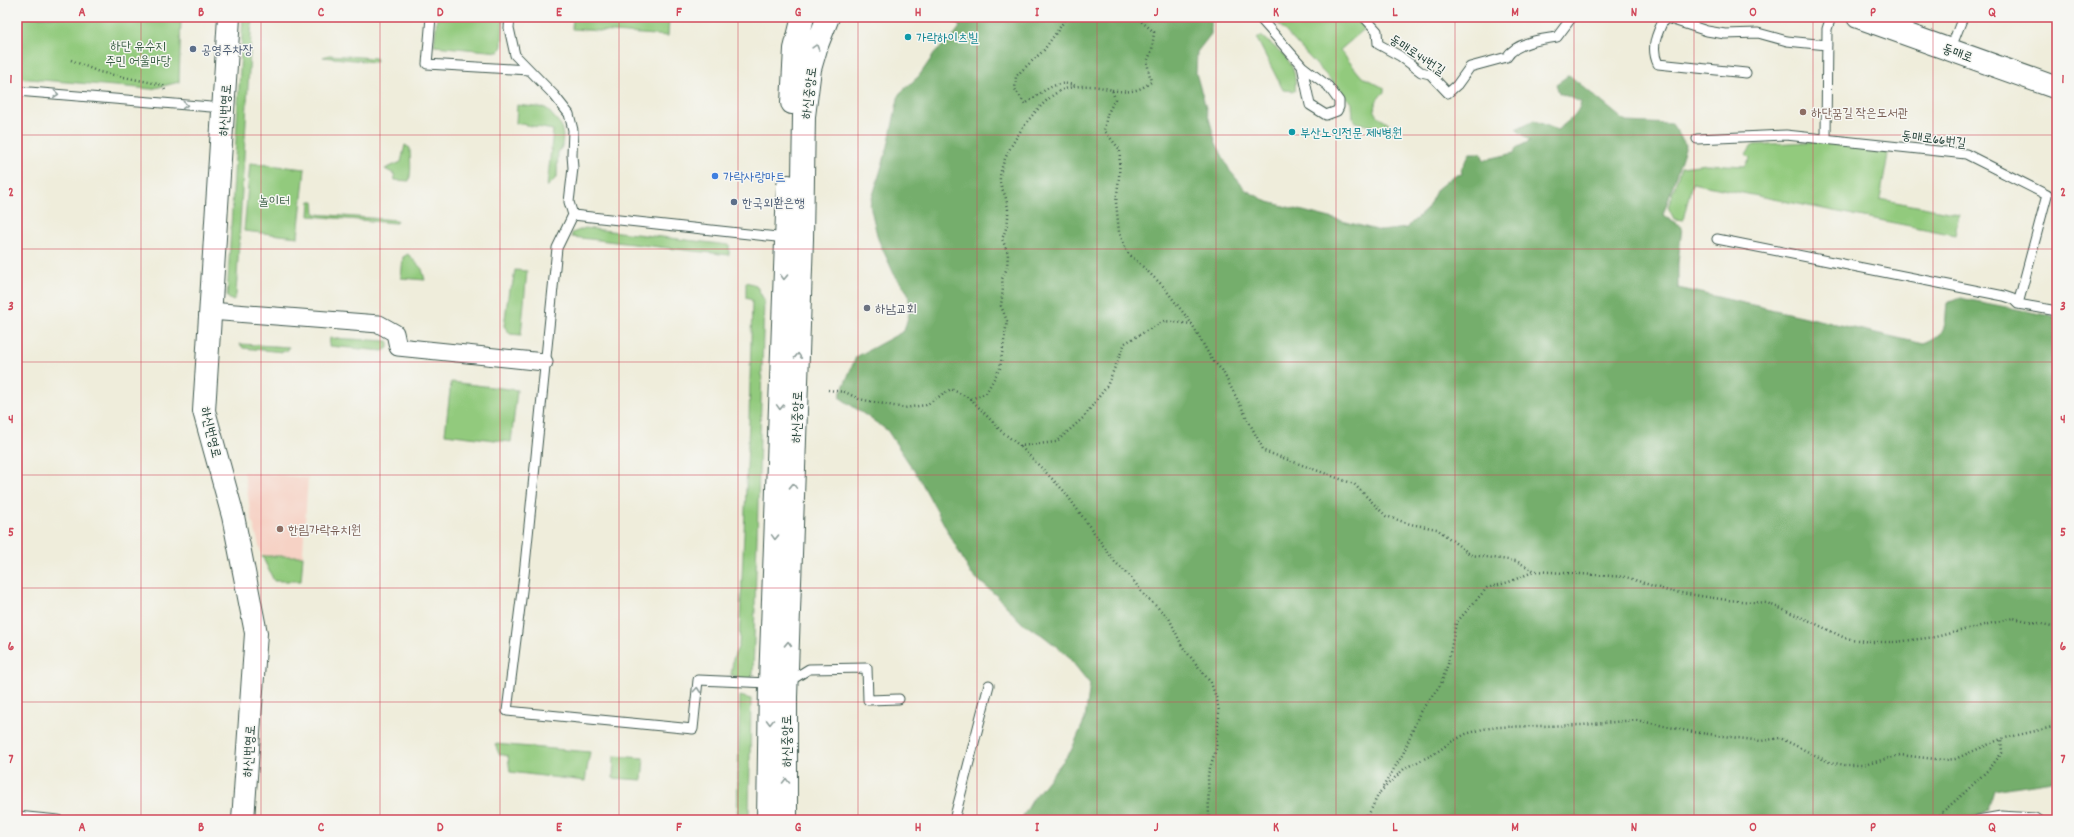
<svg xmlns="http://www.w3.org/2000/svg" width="2074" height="837" font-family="Dekko,'Poor Story',sans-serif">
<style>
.built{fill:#f6d2c5}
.green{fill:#92ca7d;stroke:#588458}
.forest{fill:#75ae6c;stroke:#4a7650}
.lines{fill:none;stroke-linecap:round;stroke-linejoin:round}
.service-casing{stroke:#3e574d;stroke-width:11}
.minor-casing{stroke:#3e574d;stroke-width:19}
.tertiary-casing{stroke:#3e574d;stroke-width:24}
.path{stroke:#3e574d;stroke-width:2.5;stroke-dasharray:1 3;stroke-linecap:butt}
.service{stroke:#fff;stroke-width:9}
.minor{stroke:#fff;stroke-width:17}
.tertiary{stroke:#fff;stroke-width:22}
.oneway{stroke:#8f9e9a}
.grid{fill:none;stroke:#d1495b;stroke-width:1;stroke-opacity:0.55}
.culture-dot{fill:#0f9aa8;stroke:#f6f6f2;stroke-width:1.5}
.service-dot{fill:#5c6f8a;stroke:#f6f6f2;stroke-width:1.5}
.education-dot{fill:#8d6e63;stroke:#f6f6f2;stroke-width:1.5}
.shop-dot{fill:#3f7fe0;stroke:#f6f6f2;stroke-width:1.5}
.worship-dot{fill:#6b7280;stroke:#f6f6f2;stroke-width:1.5}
.labels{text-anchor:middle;stroke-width:3;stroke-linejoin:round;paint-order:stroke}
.culture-label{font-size:13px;fill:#0d838f;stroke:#f6f6f2;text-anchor:start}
.park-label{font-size:13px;fill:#3c6046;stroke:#f6f6f2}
.service-label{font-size:13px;fill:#4e5e75;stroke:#f6f6f2;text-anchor:start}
.street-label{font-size:13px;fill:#1f3d34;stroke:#f6f6f2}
.education-label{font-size:13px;fill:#785e54;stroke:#f6f6f2;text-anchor:start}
.shop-label{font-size:13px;fill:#366cbe;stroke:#f6f6f2;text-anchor:start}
.worship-label{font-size:13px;fill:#5b616d;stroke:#f6f6f2;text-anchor:start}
.neatline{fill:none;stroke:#d1495b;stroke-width:1.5}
.grid-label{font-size:13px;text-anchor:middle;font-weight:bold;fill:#d1495b}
</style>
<rect width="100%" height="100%" fill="#f6f6f2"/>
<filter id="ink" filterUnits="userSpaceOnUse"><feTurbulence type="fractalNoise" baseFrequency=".025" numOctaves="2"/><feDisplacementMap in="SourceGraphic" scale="8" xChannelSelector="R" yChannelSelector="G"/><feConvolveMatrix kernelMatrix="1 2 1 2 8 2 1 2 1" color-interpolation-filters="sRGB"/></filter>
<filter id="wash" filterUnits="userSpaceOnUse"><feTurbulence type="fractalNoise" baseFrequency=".012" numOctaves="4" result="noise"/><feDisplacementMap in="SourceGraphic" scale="16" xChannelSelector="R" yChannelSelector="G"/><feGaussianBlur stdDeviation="0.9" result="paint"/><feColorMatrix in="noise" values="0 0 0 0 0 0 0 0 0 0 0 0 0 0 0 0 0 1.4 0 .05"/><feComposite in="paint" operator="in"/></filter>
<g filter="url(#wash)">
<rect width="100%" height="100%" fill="#efeddb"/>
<path class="built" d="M244 472 308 478 301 581H274L262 556 251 515Z"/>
<path class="green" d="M17 17H181L179 82 151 89 17 78Z
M243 17H252L236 295 233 301 227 297Z
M437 17H503L502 46 499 52 434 46Z
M573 17H669L668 36 572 29Z
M1272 17H1360L1368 26 1340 50 1361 76 1384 88V92C1364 111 1379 118 1397 129L1394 133 1356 122 1353 118 1352 103Z
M1261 36C1282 53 1298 62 1295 91L1283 90 1257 39Z
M329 55 376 58 377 61 375 62 323 57Z
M517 105 546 108 561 125 563 136 562 147 558 152 557 177 547 187 553 130 516 123Z
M1826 141 1889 149 1880 199 1959 214 1955 235 1692 183 1683 220 1674 219 1668 207 1681 167 1707 164 1745 166 1750 158 1746 154 1752 145Z
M405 145 410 148C410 160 412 170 409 181L395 180 394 174 385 169 401 162Z
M250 163 305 169 298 237 244 231Z
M310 201H314L315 214 397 220 396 223 309 216Z
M585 228 729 245V255L572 237V233Z
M408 254 422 269 425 280 401 278 403 257Z
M515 270 527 271 521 335 510 334 504 326 509 289 512 287Z
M746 282 756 285 764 300 753 674 749 680 731 675 733 659 739 645 749 421 752 300 746 298Z
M330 338 388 341V348L383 351 329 346Z
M240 344 289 347 288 350 283 352 243 348Z
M451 382 517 390 511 442 445 434Z
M262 556H303L301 581H274Z
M740 696 751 699 749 820H737Z
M495 744 590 752 585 781 510 772 508 756 499 754Z
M614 756 644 758 642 780 613 778Z"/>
<path class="forest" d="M951 17H1217L1211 22V34L1197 52 1196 73 1216 143 1230 171 1246 190 1268 202 1381 231 1406 228 1427 209 1437 189 1453 176 1462 174 1461 169 1470 153H1481L1484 160 1514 153 1516 148 1530 141 1516 129 1534 120 1557 130C1567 122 1579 114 1581 102L1559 93 1556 84 1569 75 1626 122 1672 124 1686 145 1663 215 1682 227 1678 263V288L1924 344C1947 335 1945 325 1947 303L1960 298 2057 317V768L2052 781 1994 790 1988 810 1968 820H1021L1033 799 1071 751 1085 719 1090 684 1066 654 1042 635 1022 623 997 596 971 574 919 478 887 430 839 397 856 357 904 331 910 310 908 293 894 274 878 239 870 205 888 146 899 94 919 76 937 50 951 39 960 27Z"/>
</g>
<g filter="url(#ink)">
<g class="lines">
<defs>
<path id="service" d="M431 17 427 64 529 70
M510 17 509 28 515 55 554 95 569 114 573 130 572 155 573 168 569 202 573 215
M1259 17 1302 66 1328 86 1339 101V107L1337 111 1326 115 1310 105 1302 66
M1364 17 1377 31 1378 44 1400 56 1421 72 1430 74 1448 93 1457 85 1470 67 1507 57C1515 43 1541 39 1557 37L1572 17
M1664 17 1707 31 1725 34 1758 33 1787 41 1827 45
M1665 17C1657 33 1650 47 1658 64L1746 73
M1950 50 1963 17
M17 91 223 108
M1697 139 1786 135 1966 154 2047 195 2018 304
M1826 139 1827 29 1831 17
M1717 239 2004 296 2013 299 2018 304
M2018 304 2057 311
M788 682 809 669 867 668 868 700 899 699
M770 683 698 680 693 729 507 711 524 575 557 248 573 215 786 238
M17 816 58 820
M954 820 989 685
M1978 820 2001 816 2035 818 2038 820"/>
<path id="minor" d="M210 311 379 324 395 333 398 347 544 362"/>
<path id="tertiary" d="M229 17 204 411 233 516 256 633 243 820
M1858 17 2057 88
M792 103 795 49 803 17
M768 820 770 683 788 186
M786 820V697L802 239 804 116 810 69 817 45 828 17"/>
</defs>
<use href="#service" class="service-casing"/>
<use href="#minor" class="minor-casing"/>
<use href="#tertiary" class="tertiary-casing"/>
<path class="path" d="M1067 17 1044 50 1016 76 1015 89 1025 104C1042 93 1055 78 1076 86
M71 60 99 72 163 85 165 90
M1112 90C1127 93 1138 92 1151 82L1147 62 1152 50 1154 32 1136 17
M828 390 845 392 859 399 904 408 926 405 951 389 971 399 1000 430 1020 446 1056 442 1083 418 1107 386 1125 343 1164 321 1192 324 1212 360 1222 370 1264 451 1354 484 1386 516 1410 524 1437 529 1471 555 1516 561 1535 571 1626 577 1668 591 1727 600 1767 603 1810 621 1845 638 1870 642H1895L1935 637 2013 618 2057 627
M971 399 986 393 1000 368 1007 321 1001 306 1003 288 1002 279 1007 268 1008 253 1002 239C1009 223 1010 212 1005 195 1003 191 1000 185 1000 181 998 156 1039 99 1062 90 1079 84 1095 85 1112 90L1115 99 1107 115 1104 130 1120 150 1119 178 1116 202 1119 232 1127 252 1162 285 1192 324
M1021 447 1064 491 1115 562 1130 576 1144 595 1169 618 1182 646 1211 683 1217 700 1219 712 1216 749 1208 774 1209 820
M1383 787 1403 754 1420 712 1441 684 1448 664 1456 623 1487 588 1509 582 1535 571
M1380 792 1405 768 1434 754 1451 742 1466 734 1483 729 1498 727 1582 725 1636 720 1693 732 1761 741 1780 738 1829 762 1845 765H1864L1900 755 1944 760 1955 759 2001 739
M1359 820 1368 814
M1368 820 1369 814 1380 791
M1525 820H1548
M1933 820 1962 795 1990 768 2002 753 2001 739 2057 726"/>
<use href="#service" class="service"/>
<use href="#minor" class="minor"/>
<use href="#tertiary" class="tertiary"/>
</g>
<defs><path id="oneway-chevron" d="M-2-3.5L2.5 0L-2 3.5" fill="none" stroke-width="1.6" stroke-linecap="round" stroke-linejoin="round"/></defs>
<g class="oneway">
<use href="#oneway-chevron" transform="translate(816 47) rotate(-73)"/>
<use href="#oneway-chevron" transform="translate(56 94) rotate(5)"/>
<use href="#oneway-chevron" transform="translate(185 105) rotate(5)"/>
<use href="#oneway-chevron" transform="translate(784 277) rotate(92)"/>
<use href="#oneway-chevron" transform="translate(798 356) rotate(-88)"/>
<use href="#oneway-chevron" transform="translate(780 407) rotate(92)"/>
<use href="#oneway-chevron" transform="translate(793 486) rotate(-88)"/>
<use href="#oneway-chevron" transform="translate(775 537) rotate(92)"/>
<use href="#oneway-chevron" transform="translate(788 644) rotate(-88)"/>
<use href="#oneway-chevron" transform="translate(697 690) rotate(-85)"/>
<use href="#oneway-chevron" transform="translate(770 722) rotate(91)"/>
<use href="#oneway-chevron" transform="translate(786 781) rotate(-90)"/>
</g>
</g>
<path class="grid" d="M141 17V820M261 17V820M380 17V820M500 17V820M619 17V820M738 17V820M858 17V820M977 17V820M1097 17V820M1216 17V820M1336 17V820M1455 17V820M1574 17V820M1694 17V820M1813 17V820M1933 17V820M17 135H2057M17 249H2057M17 362H2057M17 475H2057M17 588H2057M17 702H2057"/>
<g class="culture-dot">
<circle cx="908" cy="37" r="4"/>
<circle cx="1292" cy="132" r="4"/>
</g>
<g class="service-dot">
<circle cx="193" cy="49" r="4"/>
<circle cx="734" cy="202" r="4"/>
</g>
<g class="education-dot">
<circle cx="1803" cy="112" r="4"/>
<circle cx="280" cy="529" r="4"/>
</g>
<circle class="shop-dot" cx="715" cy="176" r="4"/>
<circle class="worship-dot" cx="867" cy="308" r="4"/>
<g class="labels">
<g class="culture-label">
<text x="916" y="42">가락하이츠빌</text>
<text x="1300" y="137">부산노인전문 제4병원</text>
</g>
<g class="park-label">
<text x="138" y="50">하단 유수지<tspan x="138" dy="15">주민 어울마당</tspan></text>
<text x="274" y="205">놀이터</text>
</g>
<g class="service-label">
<text x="201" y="54">공영주차장</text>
<text x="742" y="207">한국외환은행</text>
</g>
<g class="street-label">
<text transform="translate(1958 52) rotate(20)" y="5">동매로</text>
<text transform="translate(1418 54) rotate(33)" y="5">동매로44번길</text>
<text transform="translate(808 93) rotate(-83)" y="5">하신중앙로</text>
<text transform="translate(224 110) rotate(-86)" y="5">하신번영로</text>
<text transform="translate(1934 138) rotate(7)" y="5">동매로66번길</text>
<text transform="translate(796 417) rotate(-88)" y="5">하신중앙로</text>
<text transform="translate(212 432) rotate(77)" y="5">하신번영로</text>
<text transform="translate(786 741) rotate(-90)" y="5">하신중앙로</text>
<text transform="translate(248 751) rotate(-86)" y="5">하신번영로</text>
</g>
<g class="education-label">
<text x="1811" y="117">하단꿈길 작은도서관</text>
<text x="288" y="534">한림가락유치원</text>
</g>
<g class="shop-label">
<text x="723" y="181">가락사랑마트</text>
</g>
<g class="worship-label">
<text x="875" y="313">하남교회</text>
</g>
</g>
<rect width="2074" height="837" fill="none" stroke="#f6f6f2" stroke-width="44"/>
<rect x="22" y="22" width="2030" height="793" class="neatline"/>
<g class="grid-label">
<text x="82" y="16">A</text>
<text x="201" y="16">B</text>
<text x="321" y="16">C</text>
<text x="440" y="16">D</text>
<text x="559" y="16">E</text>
<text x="679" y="16">F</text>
<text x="798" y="16">G</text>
<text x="918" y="16">H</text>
<text x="1037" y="16">I</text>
<text x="1156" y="16">J</text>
<text x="1276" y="16">K</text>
<text x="1395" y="16">L</text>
<text x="1515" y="16">M</text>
<text x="1634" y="16">N</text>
<text x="1753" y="16">O</text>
<text x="1873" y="16">P</text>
<text x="1992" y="16">Q</text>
<text x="11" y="83">1</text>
<text x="2063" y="83">1</text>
<text x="11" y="196">2</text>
<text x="2063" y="196">2</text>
<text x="11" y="310">3</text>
<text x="2063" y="310">3</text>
<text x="11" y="423">4</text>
<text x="2063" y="423">4</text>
<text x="11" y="536">5</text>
<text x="2063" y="536">5</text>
<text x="11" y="650">6</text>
<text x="2063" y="650">6</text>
<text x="11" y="763">7</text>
<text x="2063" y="763">7</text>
<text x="82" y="831">A</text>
<text x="201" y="831">B</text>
<text x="321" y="831">C</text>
<text x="440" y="831">D</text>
<text x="559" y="831">E</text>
<text x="679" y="831">F</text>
<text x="798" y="831">G</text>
<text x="918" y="831">H</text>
<text x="1037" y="831">I</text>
<text x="1156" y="831">J</text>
<text x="1276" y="831">K</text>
<text x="1395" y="831">L</text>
<text x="1515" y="831">M</text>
<text x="1634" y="831">N</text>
<text x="1753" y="831">O</text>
<text x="1873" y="831">P</text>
<text x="1992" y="831">Q</text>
</g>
</svg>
